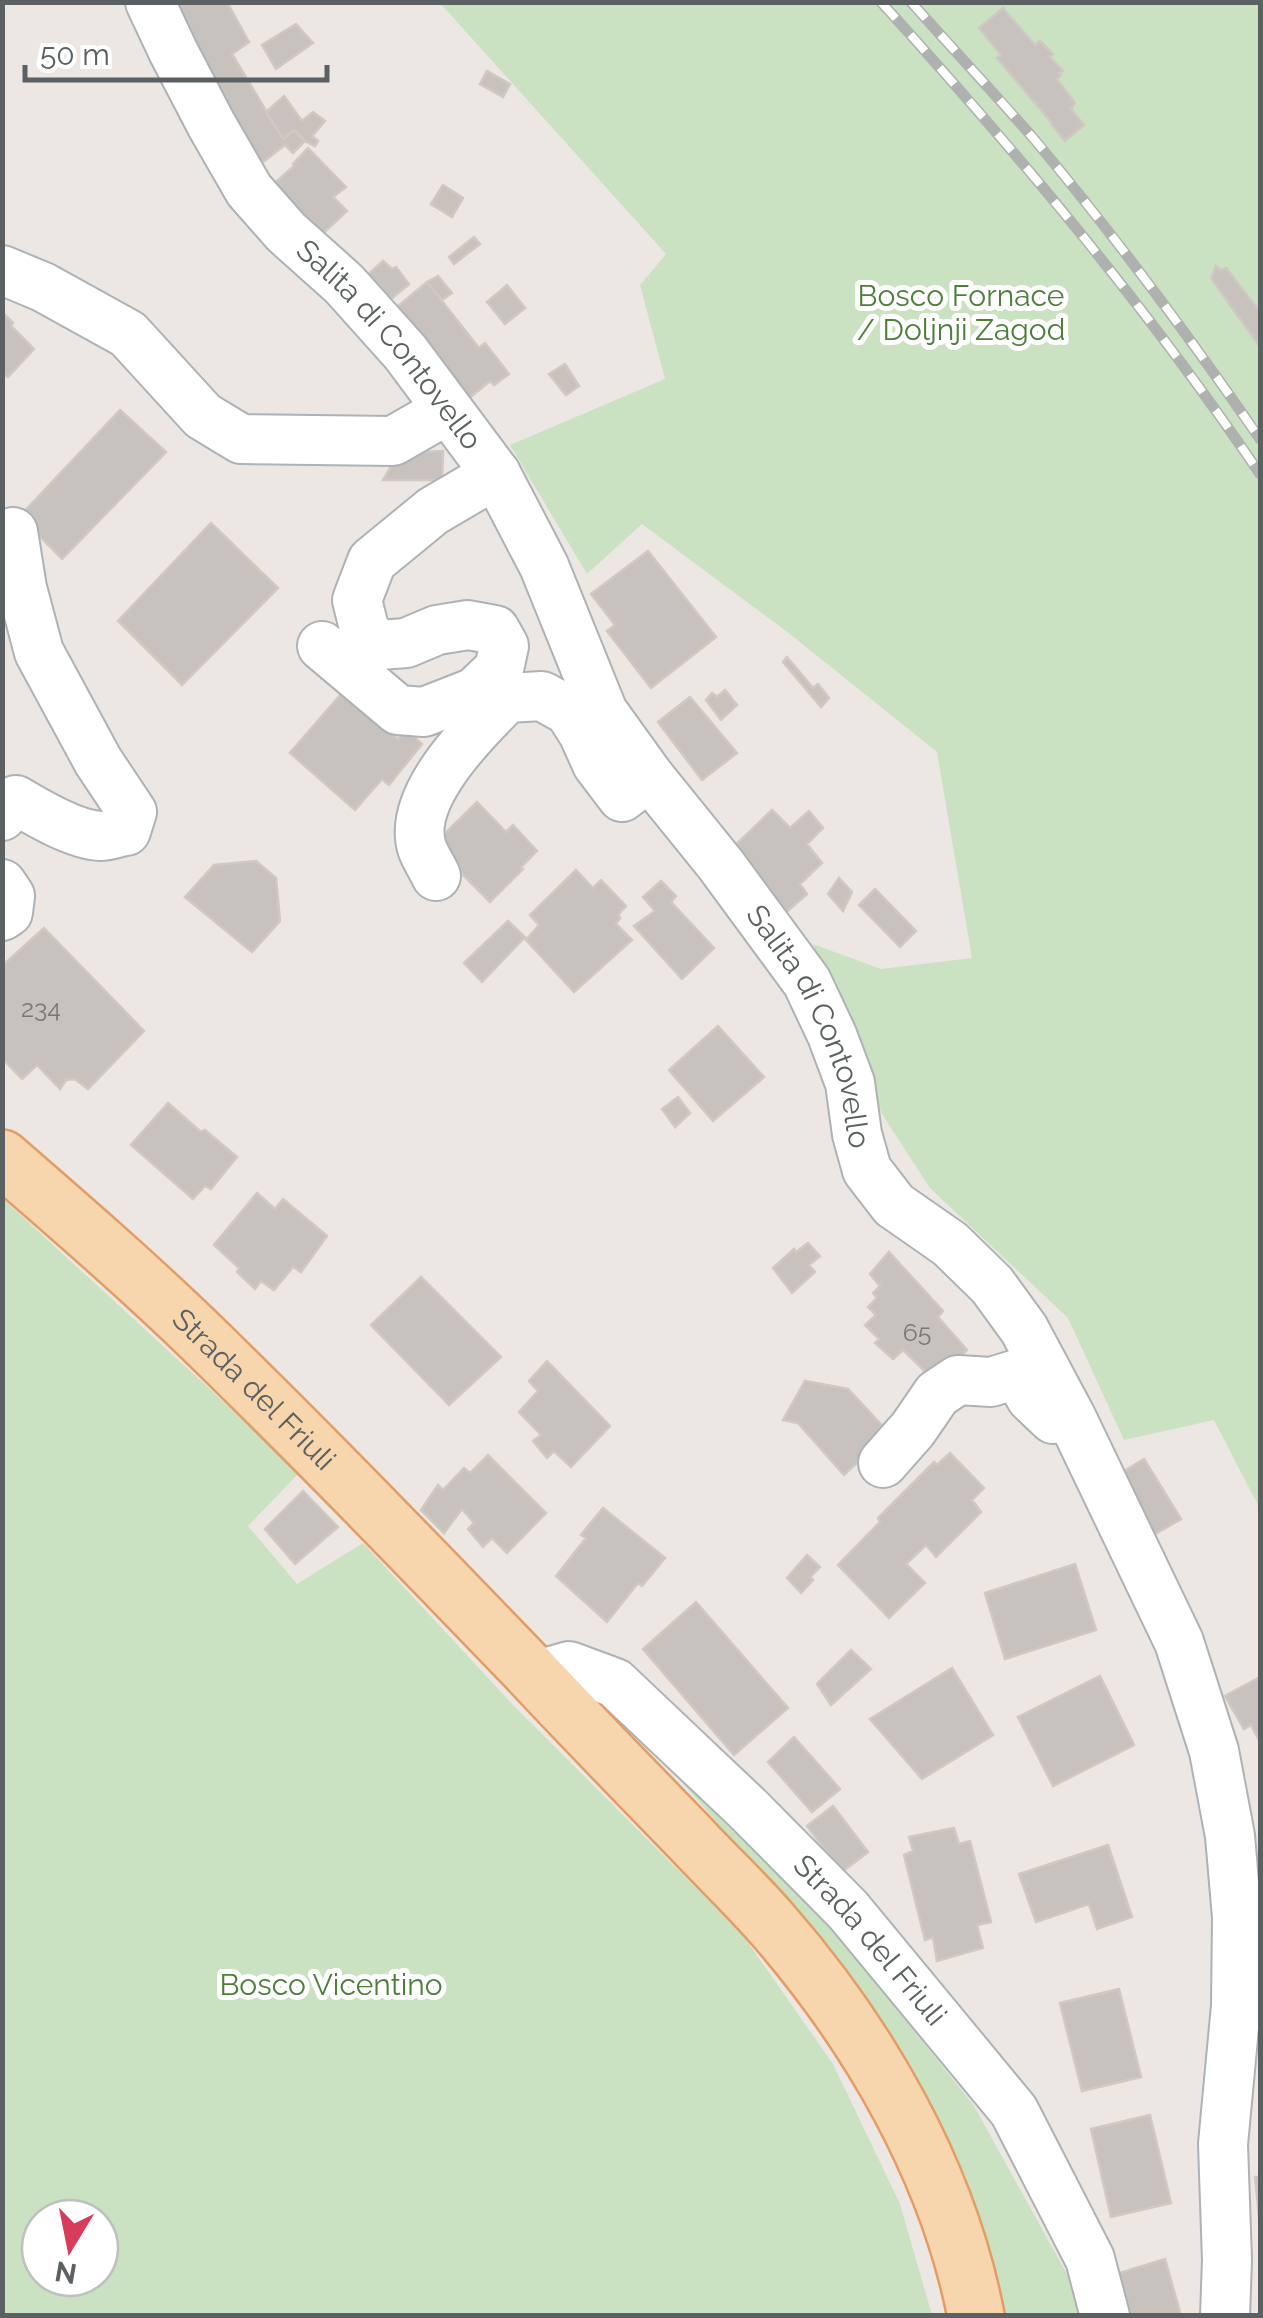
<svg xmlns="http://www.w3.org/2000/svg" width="1263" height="2318" font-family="Raleway,sans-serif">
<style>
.green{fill:#cae2c1;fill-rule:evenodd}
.building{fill:#c8c2bf;stroke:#d0c8c2;stroke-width:2.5}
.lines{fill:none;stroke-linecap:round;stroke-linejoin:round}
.minor-casing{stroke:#aeb2b4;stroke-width:52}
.major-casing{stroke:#e49c64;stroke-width:60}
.minor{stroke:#fff;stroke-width:48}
.major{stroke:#f7d6ad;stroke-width:55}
.rail-casing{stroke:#afb0b0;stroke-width:11}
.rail{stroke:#fff;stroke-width:8;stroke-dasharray:22;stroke-linecap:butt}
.labels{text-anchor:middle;stroke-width:10;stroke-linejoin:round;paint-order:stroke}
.number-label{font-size:25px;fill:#767879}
.park-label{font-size:30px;fill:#4c7f3c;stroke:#fff}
.street-label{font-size:30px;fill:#5b6062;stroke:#fff}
</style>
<rect width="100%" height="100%" fill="#ece7e3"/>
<path class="green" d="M440 3H1260V1509L1214 1420 1124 1440 1068 1318 930 1188 882 1114 813 944 881 969 972 958 937 752 786 631 642 524 587 574 510 445 665 379 640 285 666 254Z
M2 1198 300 1472 248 1526 297 1584 363 1543 514 1706 742 1934 833 2064 900 2204 932 2315H3ZM40 2218H100V2278H40Z
M609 1698 839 1937 974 2106 1073 2285 1082 2315H998L966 2178 910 2063 852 1978Z"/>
<path class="building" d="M171 2H227L249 42 232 54 283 139 294 130 305 141 293 153 285 145 255 168Z
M1003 8 1035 45 1040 41 1053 54 1050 57 1063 71 1059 73 1061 75 1057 79 1075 103 1071 109 1084 125 1065 141 1051 124 1052 123 997 58 1001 55 979 28Z
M296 24 313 43 276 69 262 45Z
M487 71 510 84 503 97 480 84Z
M284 96 302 121 313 112 325 121 312 136 318 141 315 146 305 141 294 130 283 139 266 112Z
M308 148 346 187 333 197 347 211 318 238 269 188 294 166 293 164Z
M443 185 463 198 452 217 431 204Z
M474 237 480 244 454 264 449 257Z
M383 261 392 269 396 267 409 284 384 305 361 281Z
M1216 266 1220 270 1226 268 1260 312V347L1211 278Z
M438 276 452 293 442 300 427 282Z
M427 282 479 348 485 343 509 374 494 385 490 381 467 400 396 308Z
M507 285 525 308 505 324 487 302Z
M2 312 13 323 11 326 34 349 8 377 2 374Z
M565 364 579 386 566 395 549 374Z
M120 410 166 452 62 559 20 516Z
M443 451 442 480H383L399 453Z
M211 523 278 588 182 685 118 621Z
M648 551 716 637 651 688 607 631 615 625 591 594Z
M787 657 813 688 818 684 829 698 821 707 783 662Z
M725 690 737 705 721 720 706 700 712 693 717 697Z
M342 693 398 739 405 728 422 744 389 785 382 779 355 810 290 753Z
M690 697 737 753 702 780 658 722Z
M477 802 506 832 513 825 537 851 521 867 523 869 490 902 433 845Z
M772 810 790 828 809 811 823 828 807 844 822 863 800 884 807 894 782 916 727 853Z
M256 861 276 878 280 921 252 952 185 897 214 865Z
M576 870 593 888 601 880 626 906 618 915 620 918 616 924 632 940 574 992 526 940 539 925 530 915Z
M839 878 852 892 843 911 828 894Z
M661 881 676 896 671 902 714 948 682 979 634 926 655 911 643 897Z
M875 889 916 931 900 947 859 905Z
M508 921 525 937 482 982 464 963Z
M44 928 144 1031 88 1089 75 1079 66 1080 60 1089 37 1065 22 1079 2 1058V966Z
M718 1026 764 1077 713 1121 669 1070Z
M678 1097 690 1113 675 1127 662 1109Z
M168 1103 201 1132 205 1130 237 1157 211 1189 205 1186 193 1199 131 1145Z
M257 1193 275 1209 283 1199 327 1236 301 1272 293 1267 274 1290 261 1281 255 1289 237 1272 239 1268 214 1245Z
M808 1243 820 1256 809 1265 815 1272 792 1293 773 1268 794 1249 796 1252Z
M889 1252 943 1311 938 1317 967 1350 935 1381 903 1350 893 1359 875 1343 879 1339 865 1325 876 1315 868 1307 877 1298 873 1293 880 1286 870 1274Z
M421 1277 501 1357 449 1405 371 1325Z
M547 1361 610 1426 571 1467 554 1451 547 1458 533 1441 541 1435 519 1412 538 1391 529 1381Z
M805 1381 848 1389 889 1433 844 1475 798 1423 783 1420Z
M950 1453 984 1488 972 1500 981 1512 936 1557 926 1545 906 1564 925 1583 889 1618 838 1565 880 1522 878 1518 934 1462 937 1465Z
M488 1455 546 1513 507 1553 492 1538 483 1547 468 1529 474 1523 462 1509 444 1533 421 1510 438 1485 443 1490 464 1468 470 1473Z
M1144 1459 1181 1519 1145 1540 1108 1481Z
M303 1491 338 1527 295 1564 265 1529Z
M603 1508 665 1558 642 1586 638 1583 607 1622 556 1576 586 1538 581 1535Z
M807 1555 820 1567 810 1577 813 1580 801 1593 787 1578Z
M1075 1564 1096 1630 1005 1659 985 1593Z
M696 1602 788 1708 734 1755 643 1649Z
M851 1650 871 1669 831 1705 817 1684Z
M952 1668 993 1735 922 1779 870 1719Z
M1100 1676 1134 1745 1053 1786 1018 1717Z
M1260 1677V1742L1251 1725 1244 1729 1225 1696Z
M794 1737 840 1789 812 1812 768 1762Z
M833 1806 868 1852 842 1872 807 1826Z
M954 1828 959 1844 970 1841 991 1922 977 1925 983 1948 937 1961 933 1937 925 1940 904 1855 913 1851 909 1837Z
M1108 1845 1132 1917 1097 1929 1089 1904 1036 1922 1019 1874Z
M1119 1989 1141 2077 1082 2091 1060 2003Z
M1150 2115 1171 2203 1111 2217 1091 2129Z
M1255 2177H1260V2226Z
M1165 2259 1181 2316H1117L1106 2277Z"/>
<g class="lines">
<defs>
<g id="minor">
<path id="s1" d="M150 2 173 51 211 124 249 190 286 232 344 284 405 352 496 474 544 566 603 712 649 776 721 865 807 982 832 1035 850 1083 857 1134 867 1170 894 1205 950 1244 992 1285 1024 1329 1071 1417 1179 1642 1214 1751 1230 1836 1237 1917 1236 2006 1223 2144 1227 2260 1225 2316"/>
<path d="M2 270 43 287 128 334 203 416 241 439 393 441 447 410"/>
<path d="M322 646 398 710 424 712 475 692 499 669 504 646 495 630 468 625 437 630 406 643 380 645 365 632 357 600 372 561 433 511 496 474"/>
<path d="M2 816 16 800C38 813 75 835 101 836 109 836 118 832 126 831L132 812 98 761 39 652 22 588 13 532"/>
<path d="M436 876C432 867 425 857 422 848 406 797 475 730 507 698L542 696 569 711 583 733 597 764 622 797 649 776"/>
<path d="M2 884 10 896 8 912 2 916"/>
<path d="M883 1463 913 1429 937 1394 958 1380 991 1382 1017 1374 1031 1398 1053 1419"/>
<path id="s2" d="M534 1676 569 1666 615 1683 748 1809 848 1910 1014 2111 1090 2259 1105 2316"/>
</g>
<g id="major">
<path id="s3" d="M2 1158C70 1217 138 1276 202 1338 313 1446 420 1557 527 1668 581 1726 637 1783 692 1840 718 1868 747 1895 772 1924 868 2034 948 2171 976 2316"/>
</g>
</defs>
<use href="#minor" class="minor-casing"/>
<use href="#major" class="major-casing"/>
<use href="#minor" class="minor"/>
<use href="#major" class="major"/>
<defs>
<path id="rail" d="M881 2C1017 152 1147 307 1260 474
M911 2C952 48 994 93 1034 139 1114 235 1189 336 1260 439"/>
</defs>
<use href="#rail" class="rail-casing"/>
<use href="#rail" class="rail"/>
</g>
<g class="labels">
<g class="number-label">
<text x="41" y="1017">234</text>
<text x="917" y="1341">65</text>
</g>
<g class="park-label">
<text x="961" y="306">Bosco Fornace<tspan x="961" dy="34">/ Doljnji Zagod</tspan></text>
<text x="331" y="1995">Bosco Vicentino</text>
</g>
<g class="street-label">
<text dy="10" stroke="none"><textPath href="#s1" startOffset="422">Salita di Contovello</textPath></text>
<text dy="10" stroke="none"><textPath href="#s1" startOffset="1232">Salita di Contovello</textPath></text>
<text dy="10" stroke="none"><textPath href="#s3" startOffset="342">Strada del Friuli</textPath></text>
<text dy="10" stroke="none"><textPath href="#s2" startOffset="448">Strada del Friuli</textPath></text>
</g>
</g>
<rect width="1263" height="2318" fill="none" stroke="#5b6062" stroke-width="10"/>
<g transform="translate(70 2248) rotate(190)"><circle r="48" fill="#ffffff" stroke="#bdbfc0" stroke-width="2.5"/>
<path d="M0-8L18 38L0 25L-18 38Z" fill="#d83c5c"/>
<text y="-15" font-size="28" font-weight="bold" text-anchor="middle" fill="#5b6062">N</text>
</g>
<path d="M25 65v15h302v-15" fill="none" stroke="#5b6062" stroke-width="5"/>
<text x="40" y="65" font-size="30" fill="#5b6062" stroke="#ffffff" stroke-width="8" paint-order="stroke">50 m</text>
</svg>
